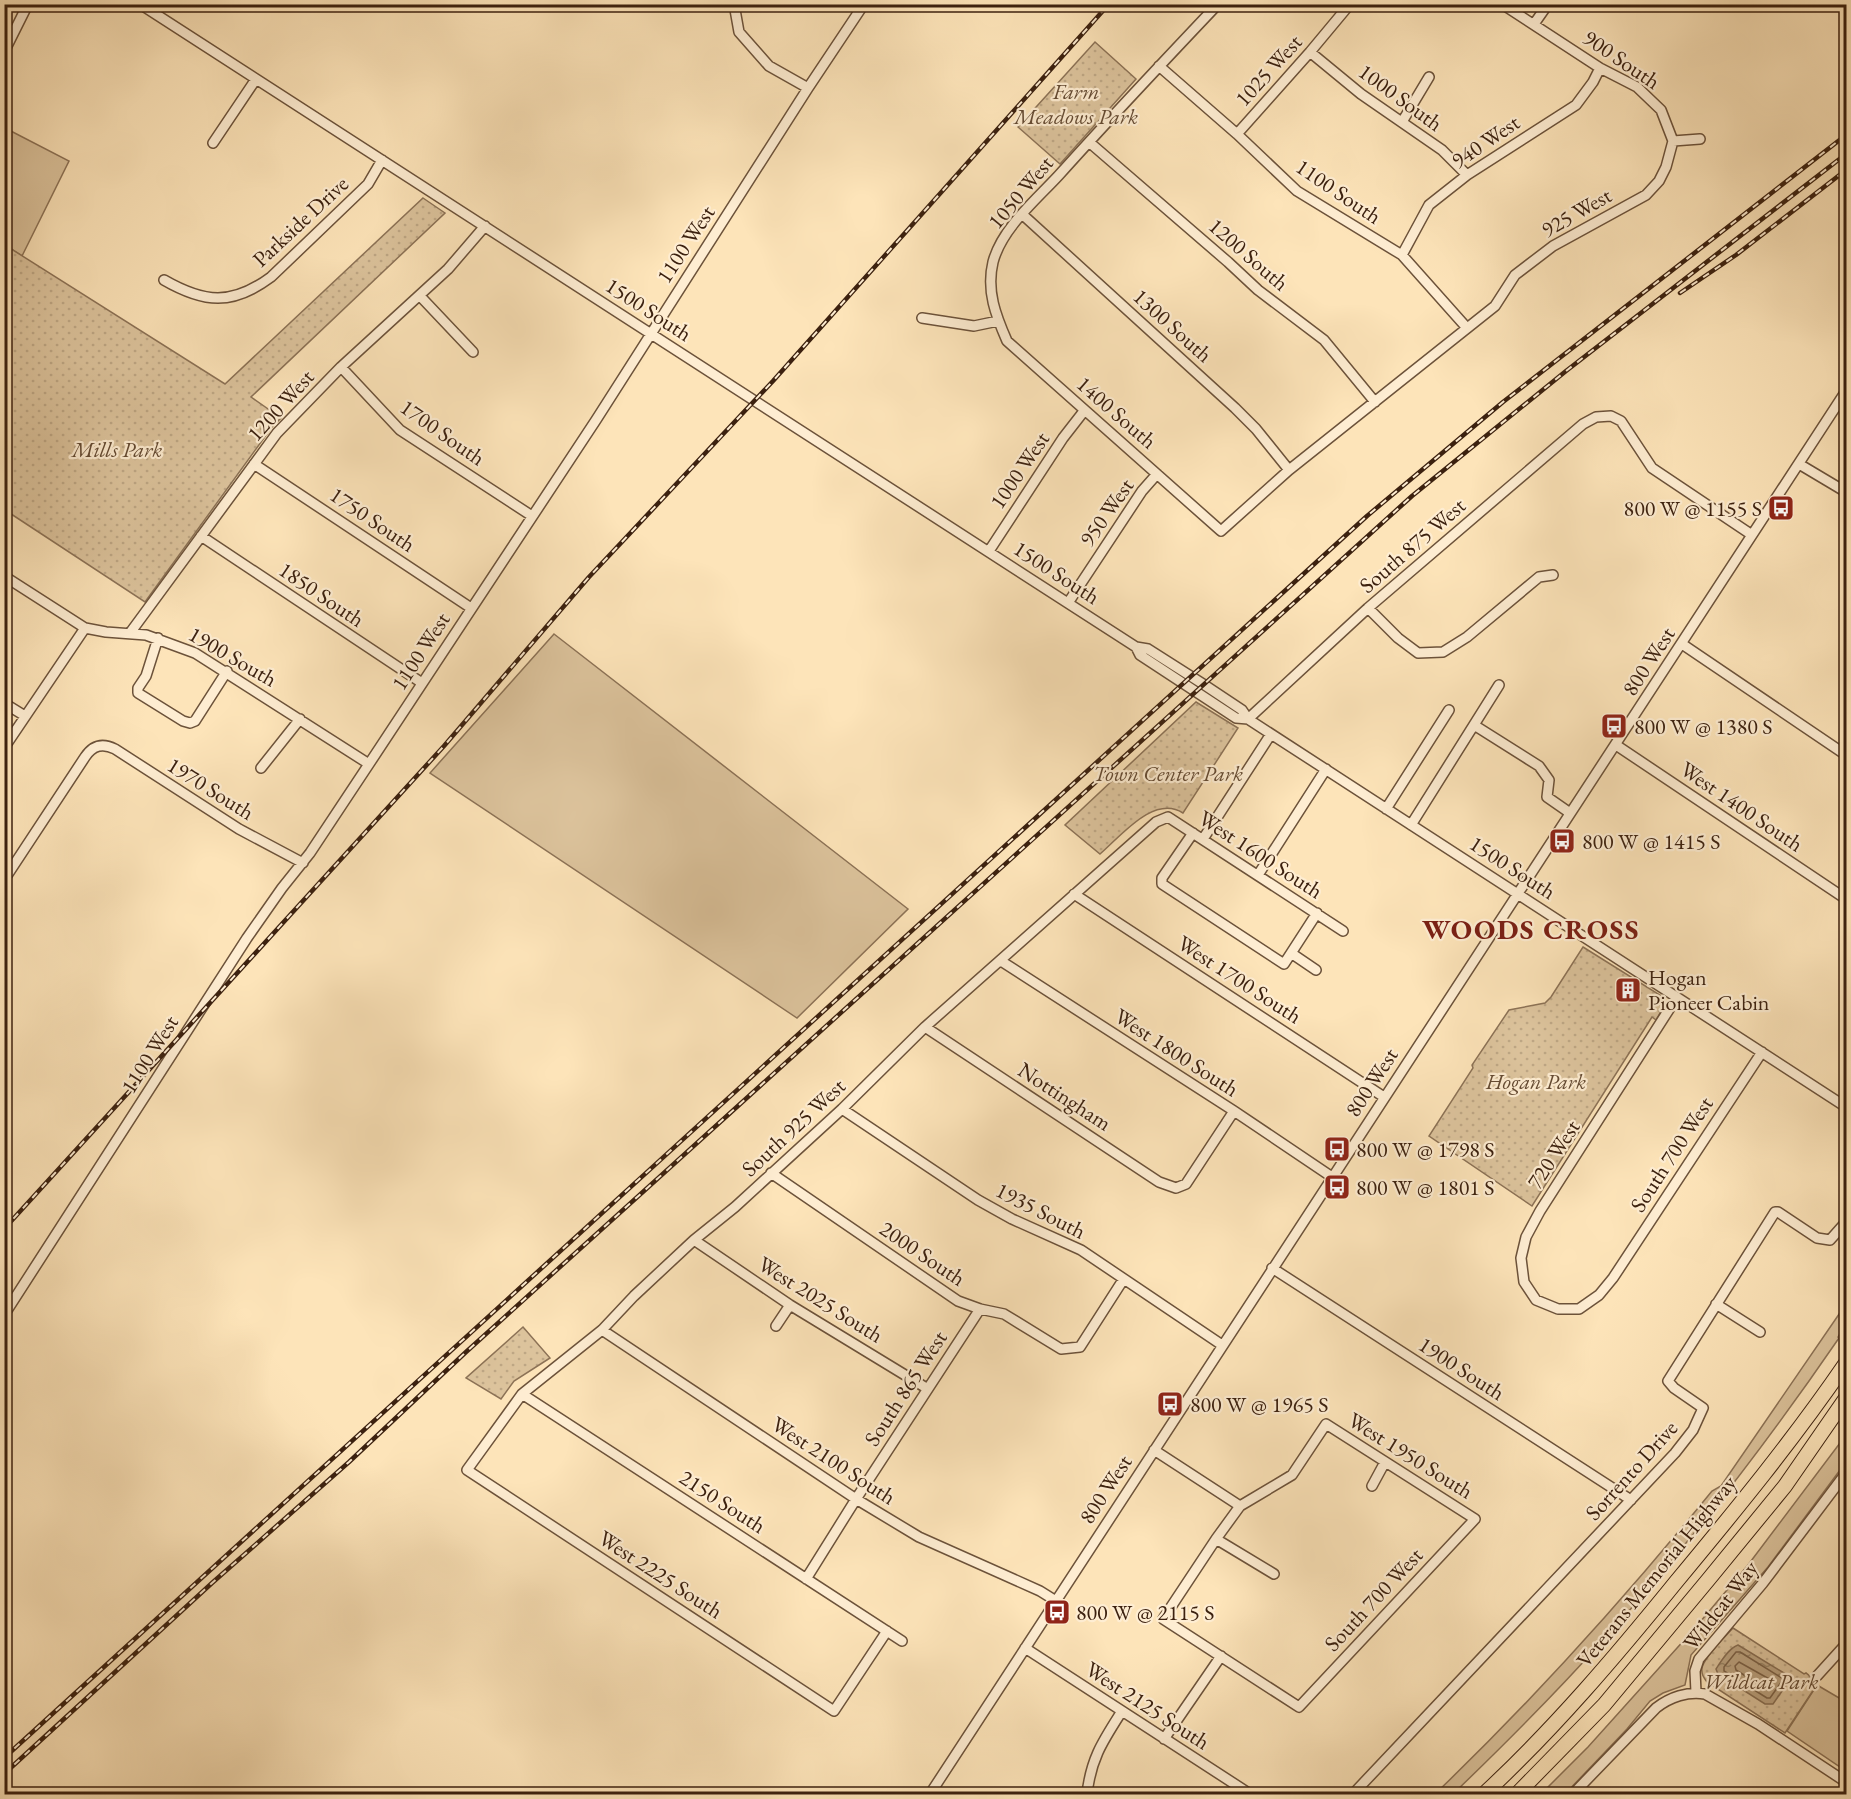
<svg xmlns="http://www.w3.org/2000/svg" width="1851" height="1799" font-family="'EB Garamond',serif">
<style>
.grass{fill:#dcc39c;stroke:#8c7256;stroke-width:1.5}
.park{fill:url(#park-dots);stroke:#8c7256;stroke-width:1.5}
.water{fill:url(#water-ripples);stroke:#886e52;stroke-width:1.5}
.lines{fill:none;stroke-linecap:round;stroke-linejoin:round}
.shore{stroke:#7c6247;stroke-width:1.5}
.minor-casing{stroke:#6c523a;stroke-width:12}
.highway-casing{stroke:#3c210f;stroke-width:16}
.minor{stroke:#feedd2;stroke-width:9}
.highway{stroke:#fde4b9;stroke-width:14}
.rail-casing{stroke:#3c210f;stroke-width:4.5}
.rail{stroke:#feedd2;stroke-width:2;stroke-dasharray:7;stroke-linecap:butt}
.labels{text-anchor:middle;stroke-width:4.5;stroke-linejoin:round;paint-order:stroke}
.street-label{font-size:22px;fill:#3c210f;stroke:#feedd2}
.park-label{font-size:22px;font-style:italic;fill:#644a32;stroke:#feedd2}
.poi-label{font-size:22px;fill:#3c210f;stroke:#feedd2;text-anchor:start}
.district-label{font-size:28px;font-weight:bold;letter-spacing:1.5px;fill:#7a1f14;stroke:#feedd2}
</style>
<defs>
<pattern id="park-dots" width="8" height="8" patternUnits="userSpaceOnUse" patternTransform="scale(1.5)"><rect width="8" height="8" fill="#dcc39c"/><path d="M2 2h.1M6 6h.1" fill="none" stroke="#bea785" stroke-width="1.8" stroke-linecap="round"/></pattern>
<pattern id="water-ripples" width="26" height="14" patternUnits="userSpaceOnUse" patternTransform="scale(1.5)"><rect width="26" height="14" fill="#bba27f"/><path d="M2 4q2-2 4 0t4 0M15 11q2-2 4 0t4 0" fill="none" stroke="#998466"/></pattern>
</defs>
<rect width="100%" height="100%" fill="#fde4b9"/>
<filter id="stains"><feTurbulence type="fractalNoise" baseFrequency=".00333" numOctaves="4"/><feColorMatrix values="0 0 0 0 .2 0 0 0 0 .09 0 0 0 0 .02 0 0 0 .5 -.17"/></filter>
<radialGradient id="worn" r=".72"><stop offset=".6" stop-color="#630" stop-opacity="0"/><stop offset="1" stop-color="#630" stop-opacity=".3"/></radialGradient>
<path class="grass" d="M5 128 69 161 22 256 5 245Z
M554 634 908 909 797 1018 430 773Z
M1846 1304V1323L1838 1337 1839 1338C1767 1443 1690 1543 1606 1637 1557 1692 1506 1743 1453 1794H1435C1534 1699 1625 1598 1712 1491L1721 1486Z
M1846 1435V1462L1768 1567 1691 1655 1685 1685 1663 1693 1650 1701 1627 1729 1565 1794H1541L1588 1747 1695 1628 1748 1565Z
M1817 1685 1846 1702V1771L1787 1731Z"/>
<path class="park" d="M1095 42 1136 79 1060 164 1018 127Z
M423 198 445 213 251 397 281 418 272 427 145 602 5 510V245L225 384Z
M1196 702 1238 728 1183 813C1154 794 1121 836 1100 854L1065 825Z
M1583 947 1663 997 1666 1003 1656 1020 1652 1017 1532 1206 1429 1136 1473 1068 1472 1065 1509 1010 1545 1003 1551 997Z
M523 1327 550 1358 514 1381 501 1399 466 1378Z
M1733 1628 1804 1674 1806 1673 1818 1683 1785 1733 1707 1682C1704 1678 1701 1674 1702 1668 1704 1657 1725 1637 1733 1628Z"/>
<path class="water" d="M1738 1645 1789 1676V1681L1773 1704H1765L1718 1674 1716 1669C1721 1661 1729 1648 1738 1645Z"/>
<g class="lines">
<path class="shore" d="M1736 1652H1740L1782 1678V1681L1770 1698H1767L1724 1671V1667Z
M1739 1662 1771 1680V1683L1769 1687 1765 1688 1736 1670 1735 1666Z"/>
<defs>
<path id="minor" d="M140 4 1136 647 1148 649 1203 684 1242 710 1248 719 1846 1107
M734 4 739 32 769 66 808 88
M1218 4C1164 61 1111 117 1059 175 1036 200 1002 228 993 262 986 291 996 316 1007 341L1221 531 1289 470 1495 306 1515 275 1553 246 1646 195 1659 181 1666 167 1673 141
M1502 4 1600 68 1637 87 1661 110 1673 141
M1534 24 1548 4
M4 52 28 4
M1310 52 1361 94 1442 150 1467 175
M1159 66 1237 134 1297 191 1402 255 1467 328
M1402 122 1429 77
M1237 134 1310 52 1350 4
M1673 141 1700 139
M1089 142 1228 262 1258 290 1324 340 1375 402
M213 143 256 79
M1023 215 1235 408 1256 429 1289 470
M1402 255 1429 205 1467 175 1576 105 1593 82 1600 68
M164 280C204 303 232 306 271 277L368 184 382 160
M420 296 473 352
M922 318 974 326 998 321
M341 367 400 430 532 516
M254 464 471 608
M1799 464 1846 492
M201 536 422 683
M989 551 1063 438 1084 411
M4 576 85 628 106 632 146 635 195 653 369 764
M1068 603 1142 491 1157 474
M1368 608 1398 638 1418 653 1443 652 1467 637 1539 577 1553 575
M130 633 277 433 341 367 448 269 485 226
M158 638 146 676 138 688V693L183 721 190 723 195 721 227 671
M1682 644 1846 755
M1136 647 1140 655 1236 718 1248 719
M4 703 25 716
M1248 719 1368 608 1583 424 1596 417 1611 416 1621 421 1652 468 1752 535
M1474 725 1539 766 1549 780 1547 797 1570 813
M1616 745 1846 899
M4 748 85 628
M261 768 300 719
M1386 809 1449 710
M1411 825 1499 685
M1193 833 1162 878V884L1284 964 1317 913
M1203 839 1271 734
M1258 875 1326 769
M4 880 85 757C93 745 103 743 115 749L239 829 303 863
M1074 894 1384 1097
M1291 953 1316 970
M1001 961 1234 1111 1332 1177
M1677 997 1540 1211 1526 1237 1521 1258 1524 1282 1536 1300 1558 1309H1579L1599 1295 1613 1278 1762 1052
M925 1027 1159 1182 1176 1188 1186 1184 1234 1111
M842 1109 978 1200 1012 1219 1081 1250 1222 1345
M771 1173 958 1301 980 1309 1004 1314 1061 1349 1080 1347 1123 1280
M694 1240 790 1305 928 1389
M1272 1268 1631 1500
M1716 1304 1760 1332
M4 1315 247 938 282 888 310 853 369 764 596 420 808 88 864 4
M776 1326 790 1305
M602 1330 856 1499 919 1537 1040 1591 1056 1601
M522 1394 902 1641
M1326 1424 1475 1519 1299 1707 1163 1619 1216 1539 1240 1506 1292 1475Z
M1154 1450 1240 1506
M1372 1486 1385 1462
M1216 1539 1274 1574
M806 1579 856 1499 980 1309
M887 1631 834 1711 467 1470 522 1394 602 1330 634 1296 694 1240 735 1207 842 1109 925 1027 1156 822 1168 817 1343 931
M1025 1648 1250 1794
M1817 1676 1846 1644
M1696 1692 1695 1671 1699 1659 1763 1583 1846 1473
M1164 1739 1221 1656
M930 1794 1846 391
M1087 1794C1091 1758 1103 1741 1122 1711
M1353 1794 1675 1453 1693 1430 1703 1408 1674 1388 1668 1381 1775 1212H1778L1817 1238 1830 1240 1846 1222
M1573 1794 1656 1708C1670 1697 1688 1691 1705 1694L1758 1724 1846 1782"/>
<path id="highway" d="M1484 1794C1554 1729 1616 1656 1676 1582 1735 1511 1794 1439 1846 1363
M1517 1794 1604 1705 1708 1580 1785 1486 1846 1398"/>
</defs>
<use href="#minor" class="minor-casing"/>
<use href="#highway" class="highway-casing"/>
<use href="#minor" class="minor"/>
<use href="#highway" class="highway"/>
<defs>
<path id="rail" d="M1680 293 1736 255 1846 170
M4 1229 444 746 589 577 773 381 1109 4
M4 1758 1367 516 1503 402 1846 135
M4 1774 212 1583 349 1462 466 1352 1412 496 1566 371 1846 154"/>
</defs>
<use href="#rail" class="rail-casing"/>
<use href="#rail" class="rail"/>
</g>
<defs>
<symbol id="bus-square" viewBox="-11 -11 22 22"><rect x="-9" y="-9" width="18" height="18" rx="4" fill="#8f2418" stroke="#feedd2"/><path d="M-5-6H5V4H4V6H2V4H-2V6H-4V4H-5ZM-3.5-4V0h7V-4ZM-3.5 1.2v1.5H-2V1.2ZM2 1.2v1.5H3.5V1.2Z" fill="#fff"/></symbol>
<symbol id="building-square" viewBox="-11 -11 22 22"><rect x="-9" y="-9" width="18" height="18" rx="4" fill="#8f2418" stroke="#feedd2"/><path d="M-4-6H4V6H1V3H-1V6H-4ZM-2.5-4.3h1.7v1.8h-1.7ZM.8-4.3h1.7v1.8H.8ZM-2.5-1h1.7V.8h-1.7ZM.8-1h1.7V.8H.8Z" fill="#fff"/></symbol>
</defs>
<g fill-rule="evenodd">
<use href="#bus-square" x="1766" y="493" width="30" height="30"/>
<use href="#bus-square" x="1599" y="711" width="30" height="30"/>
<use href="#bus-square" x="1547" y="826" width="30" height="30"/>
<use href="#building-square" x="1613" y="975" width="30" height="30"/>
<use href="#bus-square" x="1322" y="1134" width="30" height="30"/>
<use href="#bus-square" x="1322" y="1172" width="30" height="30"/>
<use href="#bus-square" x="1155" y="1389" width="30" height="30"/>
<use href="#bus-square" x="1042" y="1597" width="30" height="30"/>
</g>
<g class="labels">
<g class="street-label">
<text transform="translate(1622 59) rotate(34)" y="8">900 South</text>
<text transform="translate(1268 70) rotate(-48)" y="8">1025 West</text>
<text transform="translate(1401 97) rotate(36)" y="8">1000 South</text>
<text transform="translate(1485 141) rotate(-34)" y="8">940 West</text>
<text transform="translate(1339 191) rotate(34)" y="8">1100 South</text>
<text transform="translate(1020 192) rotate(-50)" y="8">1050 West</text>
<text transform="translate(1576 212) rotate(-30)" y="8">925 West</text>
<text transform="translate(300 221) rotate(-43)" y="8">Parkside Drive</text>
<text transform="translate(685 244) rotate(-57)" y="8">1100 West</text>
<text transform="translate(1249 254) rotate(41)" y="8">1200 South</text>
<text transform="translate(649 309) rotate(33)" y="8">1500 South</text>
<text transform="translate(1173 325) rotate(42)" y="8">1300 South</text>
<text transform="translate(280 405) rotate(-48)" y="8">1200 West</text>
<text transform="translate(1117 412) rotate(41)" y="8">1400 South</text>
<text transform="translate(443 432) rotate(35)" y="8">1700 South</text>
<text transform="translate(1019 470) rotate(-56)" y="8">1000 West</text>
<text transform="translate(1106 512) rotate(-55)" y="8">950 West</text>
<text transform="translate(373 519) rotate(34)" y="8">1750 South</text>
<text transform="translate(1412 545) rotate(-41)" y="8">South 875 West</text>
<text transform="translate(1057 572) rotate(33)" y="8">1500 South</text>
<text transform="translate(322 594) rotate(34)" y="8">1850 South</text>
<text transform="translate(420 651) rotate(-57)" y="8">1100 West</text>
<text transform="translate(233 656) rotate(30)" y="8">1900 South</text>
<text transform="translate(1648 661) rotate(-57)" y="8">800 West</text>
<text transform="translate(211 788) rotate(32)" y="8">1970 South</text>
<text transform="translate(1742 806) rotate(34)" y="8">West 1400 South</text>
<text transform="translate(1261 854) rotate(33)" y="8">West 1600 South</text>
<text transform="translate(1513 867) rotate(33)" y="8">1500 South</text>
<text transform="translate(1240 979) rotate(33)" y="8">West 1700 South</text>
<text transform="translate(1177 1052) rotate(33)" y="8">West 1800 South</text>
<text transform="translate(149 1054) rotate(-58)" y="8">1100 West</text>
<text transform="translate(1371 1082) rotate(-57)" y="8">800 West</text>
<text transform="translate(1065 1096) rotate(33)" y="8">Nottingham</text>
<text transform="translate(793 1127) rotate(-43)" y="8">South 925 West</text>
<text transform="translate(1553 1154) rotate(-57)" y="8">720 West</text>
<text transform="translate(1671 1154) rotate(-57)" y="8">South 700 West</text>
<text transform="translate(1041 1210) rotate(27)" y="8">1935 South</text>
<text transform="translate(923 1253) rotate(34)" y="8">2000 South</text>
<text transform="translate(821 1299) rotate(32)" y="8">West 2025 South</text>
<text transform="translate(1462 1368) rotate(33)" y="8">1900 South</text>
<text transform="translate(905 1388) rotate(-57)" y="8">South 865 West</text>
<text transform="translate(1411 1455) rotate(32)" y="8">West 1950 South</text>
<text transform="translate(834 1460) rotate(33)" y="8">West 2100 South</text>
<text transform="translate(1631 1470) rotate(-48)" y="8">Sorrento Drive</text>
<text transform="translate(1105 1489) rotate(-57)" y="8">800 West</text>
<text transform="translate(723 1501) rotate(33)" y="8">2150 South</text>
<text transform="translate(1656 1571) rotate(-51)" y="8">Veterans Memorial Highway</text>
<text transform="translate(661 1574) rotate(33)" y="8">West 2225 South</text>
<text transform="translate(1373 1599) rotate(-47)" y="8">South 700 West</text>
<text transform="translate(1720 1605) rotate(-52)" y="8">Wildcat Way</text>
<text transform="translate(1148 1705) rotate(33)" y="8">West 2125 South</text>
</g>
<g class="park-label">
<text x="1076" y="99">Farm<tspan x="1076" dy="25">Meadows Park</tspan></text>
<text x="117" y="457">Mills Park</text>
<text x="1168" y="781">Town Center Park</text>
<text x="1536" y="1089">Hogan Park</text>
<text x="1761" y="1689">Wildcat Park</text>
</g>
<g class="poi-label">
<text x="1762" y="516" text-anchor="end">800 W @ 1155 S</text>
<text x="1634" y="734">800 W @ 1380 S</text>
<text x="1582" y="849">800 W @ 1415 S</text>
<text x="1648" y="985">Hogan<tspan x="1648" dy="25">Pioneer Cabin</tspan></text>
<text x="1356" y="1157">800 W @ 1798 S</text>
<text x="1356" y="1195">800 W @ 1801 S</text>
<text x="1190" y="1412">800 W @ 1965 S</text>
<text x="1076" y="1620">800 W @ 2115 S</text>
</g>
<g class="district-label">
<text x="1531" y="939">WOODS CROSS</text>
</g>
</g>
<rect width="1851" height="1799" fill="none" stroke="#fde4b9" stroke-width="24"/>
<rect x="6" y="6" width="1839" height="1787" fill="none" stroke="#3c210f" stroke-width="3"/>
<rect x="12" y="12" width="1827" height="1775" fill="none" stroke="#3c210f" stroke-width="1.5"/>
<rect width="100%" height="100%" filter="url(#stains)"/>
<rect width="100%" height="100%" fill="url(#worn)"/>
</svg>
